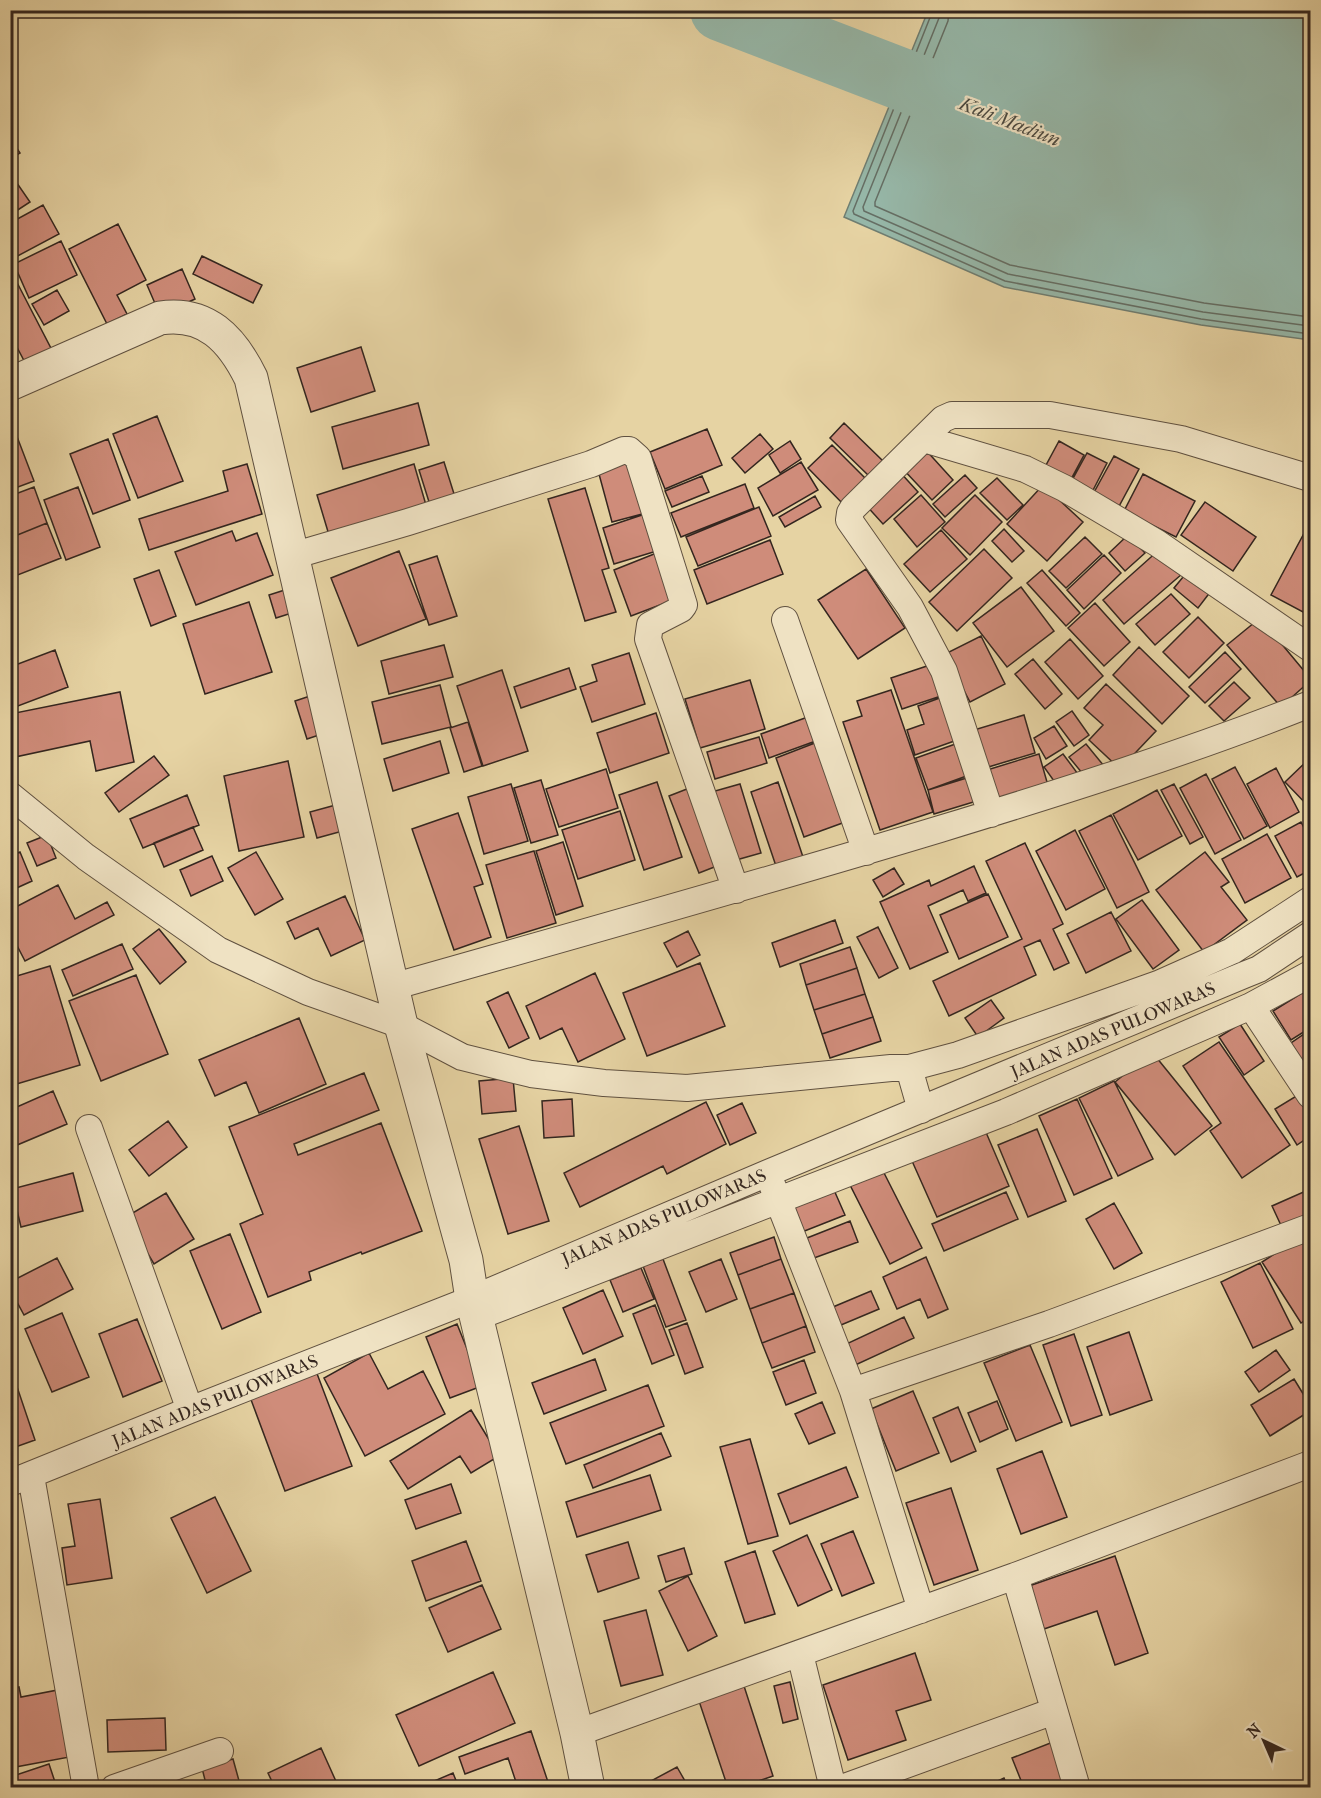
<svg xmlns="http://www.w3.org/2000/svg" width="1321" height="1798" font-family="'IM FELL French Canon',serif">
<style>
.water{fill:#96b7a8;stroke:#6f7d71;stroke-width:1.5}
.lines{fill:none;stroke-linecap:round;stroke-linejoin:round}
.shore{stroke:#656e64;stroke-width:1.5}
.river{stroke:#96b7a8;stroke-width:62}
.building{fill:#cf8c7a;stroke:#34261f;stroke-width:1.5}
.minor-casing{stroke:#605140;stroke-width:28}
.tertiary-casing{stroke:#605140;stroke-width:35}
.minor{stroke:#efe2c3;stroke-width:26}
.tertiary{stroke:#efe2c3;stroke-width:33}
.labels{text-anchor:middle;stroke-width:4.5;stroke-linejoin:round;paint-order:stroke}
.street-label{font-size:18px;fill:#34261f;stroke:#efe2c3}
.water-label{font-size:20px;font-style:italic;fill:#4c4a41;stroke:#efe2c3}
</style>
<rect width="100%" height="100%" fill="#e6d3a3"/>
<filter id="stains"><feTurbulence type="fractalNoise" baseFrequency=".00333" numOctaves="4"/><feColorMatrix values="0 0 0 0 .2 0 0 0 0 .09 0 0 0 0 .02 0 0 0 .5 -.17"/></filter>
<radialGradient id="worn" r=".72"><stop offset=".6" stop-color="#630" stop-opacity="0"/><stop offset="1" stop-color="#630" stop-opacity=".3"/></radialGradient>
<path class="water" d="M928 11H1310V340L1201 325 1004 287 844 217Z"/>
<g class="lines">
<path class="shore" d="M933 10 853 211 854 214 1005 281 1201 319 1310 334
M940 10 939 18 863 207 864 211 1008 274 1203 312 1310 326
M949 10 948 21 875 202V206L1010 265 1204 303 1310 317"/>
<path class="river" d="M721 10 979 109"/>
</g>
<path class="building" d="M10 138 20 153 10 159Z
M10 173 30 202 10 215Z
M43 205 59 234 10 260V223Z
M118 224 146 280 117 295 127 314 107 324 69 249Z
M61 241 77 275 29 298 14 264Z
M202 256 262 285 253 303 193 274Z
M10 269 55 356 29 370 10 334Z
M182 269 195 299 160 315 147 285Z
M57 290 69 311 44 325 32 304Z
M361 347 375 391 311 412 297 368Z
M418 403 429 445 343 469 332 427Z
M157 416 183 481 138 498 113 434Z
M844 423 884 462 869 476 830 438Z
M707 429 722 465 665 489 650 452Z
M16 434 34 481 10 490V436Z
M760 434 773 449 745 473 732 458Z
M108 439 130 500 93 514 70 454Z
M790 441 801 459 780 473 769 455Z
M1059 441 1084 455 1070 481 1045 467Z
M832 445 868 481 844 505 808 468Z
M924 448 953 480 932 500 902 468Z
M630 453 646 513 612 522 596 463Z
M1087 453 1107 463 1091 494 1070 484Z
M1114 456 1139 469 1117 510 1092 496Z
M444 462 455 497 430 505 419 470Z
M801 462 818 490 773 516 758 488Z
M247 464 262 514 149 550 139 519 228 491 223 471Z
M414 464 426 505 329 535 317 495Z
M899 471 918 492 883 524 864 503Z
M1143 474 1195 501 1176 537 1124 511Z
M965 475 977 488 945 517 933 504Z
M702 476 709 492 672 507 665 491Z
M997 478 1023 505 1007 520 980 493Z
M745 484 754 508 681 537 671 513Z
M1043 485 1083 522 1047 561 1007 524Z
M34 487 47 523 10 538V496Z
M78 487 100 547 66 560 44 500Z
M585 488 609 568 602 570 616 612 585 621 548 499Z
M921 495 945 522 917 547 894 519Z
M975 495 1002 522 970 555 942 528Z
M815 496 821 507 785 527 779 517Z
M1205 502 1256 537 1233 571 1181 535Z
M759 507 771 536 698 566 686 537Z
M648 513 660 550 614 564 603 528Z
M47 523 61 558 10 578V538Z
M1309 524 1310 525V597L1303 612 1271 595Z
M1004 529 1024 551 1012 562 992 541Z
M941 530 967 559 930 592 904 564Z
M232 531 236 541 257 533 273 575 196 605 175 552Z
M1128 535 1145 553 1125 571 1109 553Z
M1085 537 1102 554 1066 588 1049 571Z
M770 540 783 574 707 604 694 570Z
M984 549 1012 578 957 631 929 602Z
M1160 549 1182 574 1124 624 1103 600Z
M664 550 681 597 631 616 614 570Z
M399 551 426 619 358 646 331 578Z
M1104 555 1121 573 1084 609 1067 590Z
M437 556 457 616 429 625 409 565Z
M866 569 905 628 858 659 818 600Z
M159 570 176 616 151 626 134 579Z
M1042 570 1080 613 1066 626 1027 583Z
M1188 571 1211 591 1198 608 1174 588Z
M1021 587 1054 631 1007 667 973 623Z
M291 588 298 611 276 618 269 595Z
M1171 594 1190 614 1155 645 1136 624Z
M249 602 272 672 205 694 183 624Z
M1095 603 1130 642 1104 666 1068 628Z
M1198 617 1224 643 1189 678 1163 652Z
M1260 618 1310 678V681L1281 707 1227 645Z
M981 636 1005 684 970 702 945 654Z
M1070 639 1103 676 1078 699 1045 662Z
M444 645 453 677 389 694 381 661Z
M1139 647 1189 696 1162 724 1113 675Z
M55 650 68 687 10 709V667Z
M1225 652 1241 669 1205 703 1189 687Z
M629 653 645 704 592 722 580 687 597 681 592 665Z
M1033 659 1062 694 1045 709 1015 674Z
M933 664 944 695 902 709 891 678Z
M569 668 576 689 521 708 514 687Z
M502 670 528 751 483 766 457 686Z
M750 680 765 729 700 748 685 699Z
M1234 682 1250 698 1224 721 1209 706Z
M1106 684 1156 731 1120 769 1089 740 1103 725 1084 708Z
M440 685 451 727 382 744 372 702Z
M891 690 933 812 880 830 843 722 862 716 857 701Z
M120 692 134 762 96 771 90 741 15 757 10 734V714Z
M313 695 325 733 307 739 295 701Z
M945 696 960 739 915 755 907 730 924 724 918 706Z
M1072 711 1089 735 1074 746 1056 722Z
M656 713 669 753 610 773 597 733Z
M816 714 824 738 769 758 761 734Z
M1024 715 1035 753 985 768 974 730Z
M468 722 482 766 464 772 450 728Z
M1054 726 1067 746 1046 759 1034 738Z
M759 737 767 763 715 779 707 752Z
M440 741 449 773 393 791 384 759Z
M820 741 848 821 804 837 776 758Z
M961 742 972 774 928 790 916 758Z
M1086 744 1104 766 1087 779 1069 757Z
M1039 754 1049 789 997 805 987 770Z
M1063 754 1078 774 1059 788 1044 767Z
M154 756 169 775 119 812 105 793Z
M1310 758V808L1285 782Z
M288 761 304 837 239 851 224 776Z
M1235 767 1267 826 1244 839 1212 779Z
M1276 768 1299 812 1270 828 1247 784Z
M606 769 618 808 559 827 546 789Z
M1206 774 1241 840 1215 854 1180 788Z
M973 776 980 800 934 814 928 790Z
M541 780 558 835 531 843 514 788Z
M657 782 682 857 644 870 619 795Z
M778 782 804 860 777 869 751 792Z
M511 784 528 841 484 854 468 797Z
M740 784 761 853 729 862 708 793Z
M1174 784 1203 837 1190 844 1161 790Z
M692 787 722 864 699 873 669 796Z
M1157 790 1182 836 1138 860 1113 814Z
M187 795 199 825 143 848 130 819Z
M343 803 350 829 317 838 310 812Z
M620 811 635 860 578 879 562 830Z
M458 813 483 884 474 887 491 937 454 950 412 829Z
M1111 815 1149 892 1117 908 1079 831Z
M1301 822 1310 840V870L1297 877 1275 836Z
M193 827 203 850 164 867 154 843Z
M1075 830 1105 889 1066 910 1036 851Z
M1267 834 1291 878 1245 903 1222 859Z
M47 835 56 858 37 866 27 843Z
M563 842 583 906 556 915 536 851Z
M1025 843 1063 924 1053 929 1069 963 1054 970 1040 940 1024 947 1036 975 949 1016 933 981 1022 939 986 861Z
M534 851 556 923 507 938 486 865Z
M20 852 32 881 10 891V856Z
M256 852 283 899 255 915 228 868Z
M1205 852 1229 882 1221 887 1247 920 1204 952 1156 890Z
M212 856 223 881 191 896 180 870Z
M974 866 986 893 968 901 963 890 928 906 948 952 910 969 880 902 929 880 931 886Z
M894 868 904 884 883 897 873 880Z
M58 885 75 919 107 902 114 915 25 961 10 932V910Z
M988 894 1008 937 959 959 940 915Z
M345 896 365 940 331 956 318 928 295 939 287 922Z
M1142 900 1179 950 1153 969 1116 919Z
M1111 912 1131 951 1086 973 1067 934Z
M835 920 843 943 780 967 772 943Z
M878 927 898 968 879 978 857 937Z
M159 929 186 962 160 984 133 949Z
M688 931 700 955 677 967 664 943Z
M122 944 133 969 73 996 62 970Z
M850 947 857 968 806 985 800 964Z
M700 963 725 1026 647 1056 623 993Z
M50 966 80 1065 10 1086V978Z
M857 968 865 994 814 1010 806 985Z
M595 973 625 1039 578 1062 562 1028 540 1039 526 1006Z
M136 975 168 1054 101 1081 69 1001Z
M1310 988V1028L1291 1040 1273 1011Z
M508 992 529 1038 509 1048 487 1002Z
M865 994 873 1017 822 1034 814 1010Z
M991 1000 1004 1018 978 1037 965 1018Z
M873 1017 881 1041 830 1058 822 1034Z
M299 1018 326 1084 259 1113 246 1082 215 1096 199 1060Z
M1240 1024 1264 1061 1244 1075 1219 1037Z
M1310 1030V1067L1307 1069 1291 1043Z
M1219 1042 1290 1145 1242 1178 1210 1131 1221 1123 1183 1066Z
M1152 1052 1212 1126 1175 1155 1115 1082Z
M364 1073 379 1110 294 1144 298 1155 381 1123 422 1231 362 1254 361 1252 309 1272 311 1280 268 1297 240 1224 263 1214 229 1127Z
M513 1078 516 1111 482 1114 479 1081Z
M1114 1081 1153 1159 1118 1176 1079 1098Z
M53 1091 67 1124 10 1148V1110Z
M1298 1095 1310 1114V1136L1297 1145 1275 1109Z
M572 1099 574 1136 544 1138 542 1101Z
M1077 1099 1112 1178 1074 1195 1039 1116Z
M706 1102 726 1144 667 1174 663 1166 580 1207 564 1173Z
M742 1103 756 1133 730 1145 717 1115Z
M168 1121 187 1147 149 1176 129 1150Z
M519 1126 549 1221 508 1234 479 1139Z
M1037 1129 1066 1201 1028 1217 998 1145Z
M985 1130 1009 1186 937 1217 912 1161Z
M880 1165 922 1248 890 1264 848 1181Z
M73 1173 83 1211 21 1227 12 1189Z
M834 1190 845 1215 802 1232 792 1208Z
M1308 1190 1310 1196V1223L1285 1234 1272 1206Z
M1006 1192 1018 1219 944 1251 932 1224Z
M166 1193 194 1239 154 1264 126 1217Z
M1114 1203 1142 1253 1114 1269 1086 1219Z
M850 1221 858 1242 814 1258 807 1238Z
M1310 1231V1317L1301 1323 1262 1262Z
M230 1234 261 1312 222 1329 190 1251Z
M774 1237 781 1259 738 1275 730 1253Z
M926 1257 948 1309 928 1318 920 1299 897 1309 883 1277Z
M57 1258 73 1289 24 1315 10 1289V1282Z
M663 1259 686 1320 666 1327 643 1266Z
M721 1259 737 1299 706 1312 689 1272Z
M781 1259 794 1293 750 1309 738 1275Z
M1260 1263 1293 1329 1253 1348 1221 1282Z
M641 1268 654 1299 623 1312 610 1280Z
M603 1290 623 1336 583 1354 563 1308Z
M871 1291 879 1309 841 1325 833 1307Z
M794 1293 806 1326 762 1343 750 1309Z
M655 1305 674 1355 652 1364 633 1314Z
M62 1313 89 1377 52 1392 25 1329Z
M904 1317 914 1338 851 1367 842 1346Z
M137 1319 162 1381 123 1397 99 1334Z
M687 1323 703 1367 685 1374 669 1330Z
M457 1324 482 1386 450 1398 426 1337Z
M806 1326 815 1352 772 1368 762 1343Z
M1129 1332 1152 1400 1110 1415 1087 1347Z
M1074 1334 1102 1415 1071 1426 1043 1345Z
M1030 1345 1062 1422 1016 1441 984 1363Z
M1276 1350 1290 1370 1259 1392 1245 1372Z
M369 1353 388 1389 423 1371 445 1414 365 1456 324 1378Z
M595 1359 606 1390 544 1414 532 1383Z
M804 1360 816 1393 786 1405 773 1372Z
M10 1366 35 1440 10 1449Z
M316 1371 352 1466 285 1491 250 1397Z
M1294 1379 1310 1405V1411L1270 1436 1251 1405Z
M648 1385 664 1426 566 1464 550 1423Z
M913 1391 939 1453 896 1471 871 1409Z
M997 1401 1008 1429 980 1442 968 1413Z
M822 1402 835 1433 809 1444 795 1414Z
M958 1407 976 1451 951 1462 933 1418Z
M471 1410 499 1456 471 1473 460 1456 408 1489 390 1461Z
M661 1433 671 1456 593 1488 584 1465Z
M750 1439 778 1536 748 1544 720 1447Z
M1042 1451 1067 1517 1021 1534 997 1469Z
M846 1467 858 1497 790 1524 778 1494Z
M650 1475 661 1510 577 1537 566 1502Z
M451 1484 461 1513 416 1529 405 1500Z
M951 1488 978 1570 934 1585 906 1503Z
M215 1497 251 1571 207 1593 171 1518Z
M100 1499 112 1578 67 1585 62 1548 75 1546 68 1504Z
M853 1531 874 1583 842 1596 821 1544Z
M807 1535 832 1590 798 1606 773 1551Z
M466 1541 481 1581 426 1601 412 1561Z
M628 1542 639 1578 598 1592 586 1555Z
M684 1548 692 1574 666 1582 658 1556Z
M755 1551 775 1614 745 1623 725 1562Z
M1115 1556 1148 1653 1115 1665 1097 1611 1044 1629 1029 1586Z
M688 1576 717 1636 688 1651 659 1591Z
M482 1585 501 1629 448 1652 429 1608Z
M646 1610 663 1675 621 1686 604 1621Z
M915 1653 931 1700 896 1711 906 1740 848 1760 823 1685Z
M493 1672 515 1723 419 1766 396 1715Z
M790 1682 798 1719 783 1723 774 1686Z
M744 1686 773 1776 738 1788H728L699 1701Z
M19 1687 21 1697 63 1689 75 1756 10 1768V1689Z
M165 1718 166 1750 108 1752 107 1720Z
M531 1731 550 1788H518L508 1758 465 1774 459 1757Z
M1053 1742 1071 1788H1024L1012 1758Z
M321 1748 339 1788H275L268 1773Z
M233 1759 241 1788H207L202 1768Z
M49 1764 57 1788H10V1777Z
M677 1767 689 1788H638Z
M453 1773 459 1788H418Z
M1004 1778 1008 1788H983Z"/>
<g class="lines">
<defs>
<path id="minor" d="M924 439 1025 469 1064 488 1157 543 1310 648
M292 556 408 522 591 464 624 450H629L638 458 684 605 681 609 650 625 648 639 736 890
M785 620 866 852
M10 795 86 857 218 950 308 992 401 1025 462 1057 531 1074 604 1083 687 1088 891 1068H909L921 1110
M991 814 944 671 910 607 849 520 850 513 853 508 943 419 952 415H1050L1181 439 1310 478
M392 987C575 935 758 884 940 829 1065 791 1189 752 1310 704
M1251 1006 1310 1095
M909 1068 958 1055 1158 984 1232 951 1310 900
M89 1128 190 1410
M773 1187 853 1391 921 1610
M477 1317 1006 1112 1251 1006 1310 974
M853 1391 1049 1324 1310 1227
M31 1476 86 1788
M10 1483 190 1410 472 1299 768 1173 1244 975 1259 969 1310 935
M1015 1576 1310 1464
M800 1654 833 1788
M577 1733 1015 1576 1077 1788
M114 1788 220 1751
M842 1788 1054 1711"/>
<path id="tertiary" d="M10 384 160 318C206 311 232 339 251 378L401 1025 466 1260 472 1299 577 1733 588 1788"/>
</defs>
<use href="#minor" class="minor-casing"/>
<use href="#tertiary" class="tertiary-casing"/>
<use href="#minor" class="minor"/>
<use href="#tertiary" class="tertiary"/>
</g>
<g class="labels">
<g class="street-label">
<text transform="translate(1113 1030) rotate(-23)" y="6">JALAN ADAS PULOWARAS</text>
<text transform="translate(664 1217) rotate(-23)" y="6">JALAN ADAS PULOWARAS</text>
<text transform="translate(215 1401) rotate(-22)" y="6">JALAN ADAS PULOWARAS</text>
</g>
<g class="water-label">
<text transform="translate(1010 121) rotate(21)" y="7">Kali Madiun</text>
</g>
</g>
<rect width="1321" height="1798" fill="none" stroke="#e6d3a3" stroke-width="36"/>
<rect x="12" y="12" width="1297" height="1774" fill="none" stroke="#34261f" stroke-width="3"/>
<rect x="18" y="18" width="1285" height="1762" fill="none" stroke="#34261f" stroke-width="1.5"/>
<g transform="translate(1264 1741) rotate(316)" stroke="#efe2c3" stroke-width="4.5" paint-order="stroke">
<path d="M0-4.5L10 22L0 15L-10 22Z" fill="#34261f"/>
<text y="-9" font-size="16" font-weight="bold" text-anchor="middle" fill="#34261f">N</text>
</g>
<rect width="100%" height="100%" filter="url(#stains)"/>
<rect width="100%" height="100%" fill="url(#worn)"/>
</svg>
